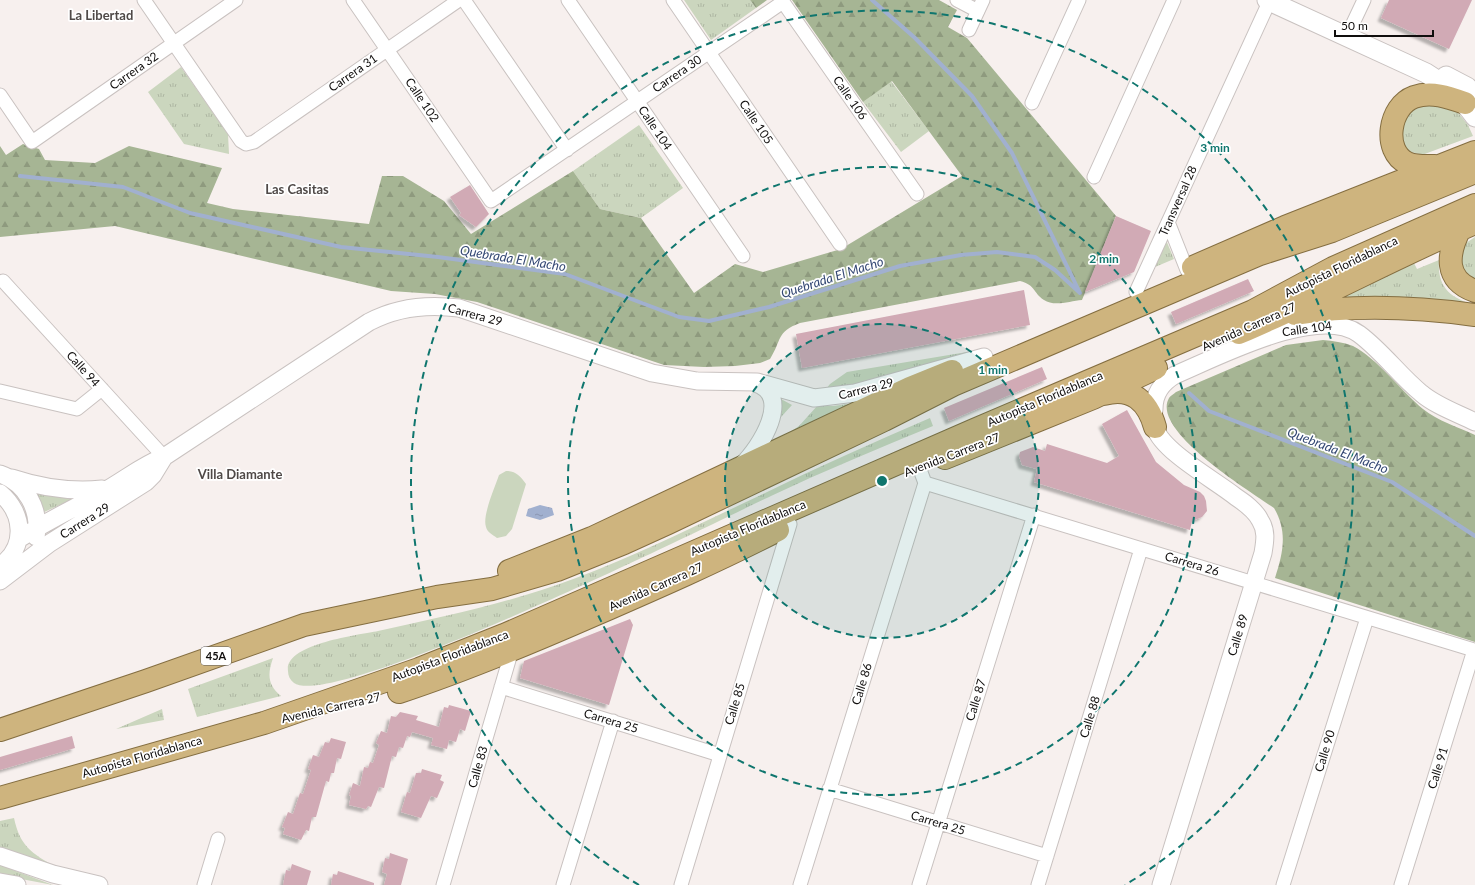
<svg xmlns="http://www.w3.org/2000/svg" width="1475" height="885" font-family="Lato,sans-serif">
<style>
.grass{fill:url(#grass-tufts)}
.forest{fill:url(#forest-firs)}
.garden{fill:#cbd6be}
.water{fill:url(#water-ripples)}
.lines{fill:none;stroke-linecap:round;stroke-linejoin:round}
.stream{stroke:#a1b0cf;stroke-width:4}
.building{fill:#d1aab5;filter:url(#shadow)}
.minor-casing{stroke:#c9c2c0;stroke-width:15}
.tertiary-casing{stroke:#c9c2c0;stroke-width:19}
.secondary-casing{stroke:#c9c2c0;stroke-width:21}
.trunk-casing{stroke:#846e41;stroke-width:24}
.minor{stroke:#fff;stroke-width:13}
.tertiary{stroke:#fff;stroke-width:17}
.secondary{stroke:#fff;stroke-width:19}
.trunk{stroke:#ceb47e;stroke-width:22}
.ring{fill:none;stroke:#0f766e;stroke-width:2;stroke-dasharray:7 5}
.labels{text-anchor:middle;stroke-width:3.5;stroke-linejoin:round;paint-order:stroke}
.shield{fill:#fff;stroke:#585656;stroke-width:1}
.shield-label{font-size:11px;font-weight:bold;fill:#100e0d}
.street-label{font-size:12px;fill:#100e0d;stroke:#fff}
.neighbourhood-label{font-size:13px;font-weight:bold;fill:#4f4947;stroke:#fff}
.water-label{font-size:13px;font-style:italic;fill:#344874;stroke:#fff}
.centre{fill:#0f766e;stroke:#fff;stroke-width:2}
.ring-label{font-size:12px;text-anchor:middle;font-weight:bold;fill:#0f766e;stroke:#fff;stroke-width:3.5;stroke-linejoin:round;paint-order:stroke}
</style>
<defs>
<pattern id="grass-tufts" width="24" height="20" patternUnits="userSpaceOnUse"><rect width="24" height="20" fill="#cbd6be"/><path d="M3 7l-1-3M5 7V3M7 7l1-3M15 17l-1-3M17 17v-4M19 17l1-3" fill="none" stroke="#adb6a2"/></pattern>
<pattern id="forest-firs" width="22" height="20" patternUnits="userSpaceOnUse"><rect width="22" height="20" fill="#a6b594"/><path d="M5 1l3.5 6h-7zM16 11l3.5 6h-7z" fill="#8e9a7e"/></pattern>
<pattern id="water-ripples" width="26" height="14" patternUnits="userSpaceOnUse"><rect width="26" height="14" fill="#a1b0cf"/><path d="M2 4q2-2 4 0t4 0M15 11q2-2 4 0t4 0" fill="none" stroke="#8a96b1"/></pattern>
<filter id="shadow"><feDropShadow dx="-3.5" dy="3.5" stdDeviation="1" flood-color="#0004"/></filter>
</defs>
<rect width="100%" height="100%" fill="#f7f0ee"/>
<path class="grass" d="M684 0H750L756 8 711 40Z
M181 67 228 134 229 154 184 144 148 92Z
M891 81 929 131 901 152 863 102Z
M1418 103 1453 106 1468 125 1473 136 1422 155 1408 151 1401 143 1400 123Z
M639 125 683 188 641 218 600 209 573 171Z
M1475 237V281C1460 268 1459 265 1463 245Z
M1166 240 1174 259 1155 267Z
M1439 260C1437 287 1450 298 1475 305L1330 300 1414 263 1417 269Z
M985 349 877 381 822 394 830 384 847 372Z
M781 399 792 405 781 417Z
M855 403 761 452 799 426 818 405 833 406Z
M930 418 933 426C879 448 824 471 771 496 710 525 336 711 294 683 290 680 288 676 288 671 284 644 358 635 378 631 447 616 509 603 576 578 640 554 701 523 763 494 818 467 874 442 930 418Z
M31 489 46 494 73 499 42 513Z
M273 658C267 675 268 685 281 696L197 717 188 689Z
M162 709 164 720 116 729Z
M14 818C20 846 31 853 56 867L19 855 0 847V821Z
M0 865 53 885 0 875Z"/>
<path class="forest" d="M750 0H767L756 8Z
M792 0H939L957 10 948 27 967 38 1116 216 1082 300C1070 301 1054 307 1044 300 1033 293 1036 285 1020 281L800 323C776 332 782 340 770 359L760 363 735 366 704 367 664 365 477 302 435 294 391 291 115 226 0 237V146L6 155 23 144 39 149 45 160 95 163 129 146 222 168 207 203 233 209 369 224 382 176H403L444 201 471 234 573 171 600 209 641 218 694 293 735 264 763 272 841 249 962 176 892 81 863 102Z
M1323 340C1333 341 1343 342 1353 346 1377 358 1401 391 1423 409 1438 421 1458 427 1475 435V642L1275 578C1283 553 1288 532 1274 508 1252 492 1150 431 1169 398 1170 396 1174 394 1176 392L1286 345Z"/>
<path class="garden" d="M506 471C516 471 520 476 526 484L512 529 506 536 497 538C493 535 487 532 486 527 482 516 495 487 499 475Z"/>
<path class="water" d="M540 505 552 508 554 515 540 520 526 516 528 509Z"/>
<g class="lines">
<path class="stream" d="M872 0 915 38 972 96 1012 153 1079 291
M20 176 123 187 190 213 341 247 438 257 565 274 679 317 709 321 769 307 900 266 961 255 997 252 1035 257 1055 270 1080 293
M1189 393 1209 411 1392 482 1475 536"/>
</g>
<path class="building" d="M1389 0H1472L1449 49 1381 18Z
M470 185 489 214 476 227 459 215 461 213 450 197Z
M1116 216 1151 231 1134 272 1085 292Z
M1248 279 1254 291 1176 324 1171 312Z
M1024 290 1030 325 802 368 796 334Z
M1042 367 1047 379 949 421 944 408Z
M1127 410 1156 462 1184 485 1200 492 1204 496 1206 501 1207 511 1202 517 1192 521 1190 530 1034 482 1037 469 1022 465 1019 456 1020 452 1033 447 1045 451 1047 444 1107 463 1119 456 1102 424Z
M630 619 633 625 609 705 520 678 524 661Z
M449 705 471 711 465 731 460 729 456 742 449 740 447 749 431 745 433 738 412 732 410 737 407 736 403 748 399 747 396 757 392 756 384 788 379 787 371 807 368 806 366 809 349 805 351 796 349 795 353 783 360 786 364 767 368 768 370 762 373 763 379 745 376 743 381 731 387 733 391 716 396 717 400 712 418 716 416 720 439 727 444 707 448 708Z
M72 736 75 748 0 770V757Z
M331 738 346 742 341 759 337 758 334 773H331L329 782 326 781 316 817H312L309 831 306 830 301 840 283 834 285 828 282 827 288 812 293 814 300 793 303 794 311 770 308 769 313 755 319 757 325 742 329 743Z
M422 769 442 775 440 780 444 782 437 798 431 796 421 818 401 812 407 792 410 793 416 773H421Z
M390 853 408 859 401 885H384L387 874 382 872 385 858 389 859Z
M292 864 311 871 307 885H283L286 870 290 871Z
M338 871 374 883V885H331L333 874 337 875Z"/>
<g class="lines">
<defs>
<path id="minor" d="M144 0 241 141 246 144 254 142 459 0
M353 0 491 201 783 2 917 194
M464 0 567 150
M568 0 743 256
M673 0 840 244
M957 0 978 11
M969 30 983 0
M1347 36 1364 0
M0 95 32 142 236 0
M1032 103 1079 0
M1094 177 1174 0
M1168 222 1187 270
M3 281 164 457
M1136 292 1270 0
M0 391 77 409 102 389
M919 467 925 483 1474 650 1401 885
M501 687 720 755
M829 789 1047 856
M204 885 218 839
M443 885 512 650
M563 885 613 721
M681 885 790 524
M800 885 925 483
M919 885 1034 515
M1038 885 1141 549
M1283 885 1367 618"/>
<path id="tertiary" d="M742 465C760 448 794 395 755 383
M0 474C26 483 41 510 36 537
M12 478C42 488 71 492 102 489
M0 493C24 513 27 547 0 566
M19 539C48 520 78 507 108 489 127 478 143 465 164 457L369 322C397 307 428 304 459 308L652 373 697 381 757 382 814 398 855 393 984 357
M0 581 50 543 146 482 153 475 164 457
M0 856 53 874 99 885
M0 882 17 885
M1161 885 1263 553C1265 541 1267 531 1260 520 1255 510 1245 503 1236 497 1215 480 1163 452 1155 428 1153 422 1153 415 1154 409 1154 393 1162 383 1175 375 1218 357 1318 304 1359 334 1382 351 1399 375 1421 393 1436 406 1457 413 1475 422"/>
<path id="secondary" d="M1267 0 1426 73C1446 85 1462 98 1475 117
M1446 76 1467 87 1475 94"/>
<path id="trunk" d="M1435 166C1425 166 1416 167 1407 163 1382 151 1389 106 1414 97 1431 91 1448 97 1465 103
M1460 229C1447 254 1444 280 1475 291
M1193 267 1285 227 1475 152
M1295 314C1355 304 1415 307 1475 315
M1239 333C1319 299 1395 257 1475 223
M1104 394C1132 386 1148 402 1155 427
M945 458 1093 398 1156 368
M509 571 592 538 910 388 952 371
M399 692C466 670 530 643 594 615 656 588 718 561 778 530
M0 730 146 681 304 625 437 597 492 589 557 570 624 543 668 523 884 420 953 385 1260 254 1332 231 1475 172
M0 798 264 723 419 669 504 635 974 430 1253 311 1333 268 1475 205"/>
</defs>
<use href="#minor" class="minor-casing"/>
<use href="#tertiary" class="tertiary-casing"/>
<use href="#secondary" class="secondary-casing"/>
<use href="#trunk" class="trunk-casing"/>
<use href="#minor" class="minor"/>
<use href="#tertiary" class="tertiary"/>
<use href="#secondary" class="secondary"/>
<use href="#trunk" class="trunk"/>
</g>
<circle cx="882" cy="481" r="157" fill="#0f766e" fill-opacity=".12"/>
<g class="ring">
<circle cx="882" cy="481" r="157"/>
<circle cx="882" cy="481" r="314"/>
<path d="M639 885A471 471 0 1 1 1125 885"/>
</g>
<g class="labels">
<rect class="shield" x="201" y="647" width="30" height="18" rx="3"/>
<g class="shield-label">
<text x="216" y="660">45A</text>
</g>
<g class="street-label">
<text transform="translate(134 71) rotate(-35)" y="4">Carrera 32</text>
<text transform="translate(353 73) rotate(-35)" y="4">Carrera 31</text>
<text transform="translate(677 74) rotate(-34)" y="4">Carrera 30</text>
<text transform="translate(850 98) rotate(55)" y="4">Calle 106</text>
<text transform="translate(422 100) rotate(56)" y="4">Calle 102</text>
<text transform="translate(756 122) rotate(56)" y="4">Calle 105</text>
<text transform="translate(655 128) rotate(56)" y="4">Calle 104</text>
<text transform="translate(1178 201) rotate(-66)" y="4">Transversal 28</text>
<text transform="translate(1341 267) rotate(-26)" y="4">Autopista Floridablanca</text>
<text transform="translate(475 315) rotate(15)" y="4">Carrera 29</text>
<text transform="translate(1249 327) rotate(-24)" y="4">Avenida Carrera 27</text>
<text transform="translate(1307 329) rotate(-8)" y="4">Calle 104</text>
<text transform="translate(83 369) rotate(48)" y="4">Calle 94</text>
<text transform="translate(866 389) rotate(-14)" y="4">Carrera 29</text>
<text transform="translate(1045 399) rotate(-23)" y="4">Autopista Floridablanca</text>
<text transform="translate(952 455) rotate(-21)" y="4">Avenida Carrera 27</text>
<text transform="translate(85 521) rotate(-32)" y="4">Carrera 29</text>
<text transform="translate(748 528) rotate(-23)" y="4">Autopista Floridablanca</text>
<text transform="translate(1192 564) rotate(17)" y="4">Carrera 26</text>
<text transform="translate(656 587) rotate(-24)" y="4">Avenida Carrera 27</text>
<text transform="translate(1238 635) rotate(-73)" y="4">Calle 89</text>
<text transform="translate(450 656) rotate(-21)" y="4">Autopista Floridablanca</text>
<text transform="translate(862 684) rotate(-73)" y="4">Calle 86</text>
<text transform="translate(976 700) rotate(-73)" y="4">Calle 87</text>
<text transform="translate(735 704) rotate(-73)" y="4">Calle 85</text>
<text transform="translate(331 708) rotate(-13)" y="4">Avenida Carrera 27</text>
<text transform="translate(1090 717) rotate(-73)" y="4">Calle 88</text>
<text transform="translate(611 721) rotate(17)" y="4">Carrera 25</text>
<text transform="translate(1325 751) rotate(-73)" y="4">Calle 90</text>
<text transform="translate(142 757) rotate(-16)" y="4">Autopista Floridablanca</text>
<text transform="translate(478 767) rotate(-74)" y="4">Calle 83</text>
<text transform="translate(1438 768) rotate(-73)" y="4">Calle 91</text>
<text transform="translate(938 823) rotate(17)" y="4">Carrera 25</text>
</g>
<g class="neighbourhood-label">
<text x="101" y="20">La Libertad</text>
<text x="297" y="194">Las Casitas</text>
<text x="240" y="479">Villa Diamante</text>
</g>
<g class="water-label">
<text transform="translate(513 258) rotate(9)" y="5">Quebrada El Macho</text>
<text transform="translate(832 277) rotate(-18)" y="5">Quebrada El Macho</text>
<text transform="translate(1338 450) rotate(21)" y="5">Quebrada El Macho</text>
</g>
</g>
<circle cx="882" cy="481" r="6" class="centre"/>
<g class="ring-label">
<text x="1215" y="152">3 min</text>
<text x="1104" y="263">2 min</text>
<text x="993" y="374">1 min</text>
</g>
<path d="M1335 30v6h98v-6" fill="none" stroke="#100e0d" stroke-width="2"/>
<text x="1341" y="30" font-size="12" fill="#100e0d" stroke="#ffffff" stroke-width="3" paint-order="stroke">50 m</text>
</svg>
